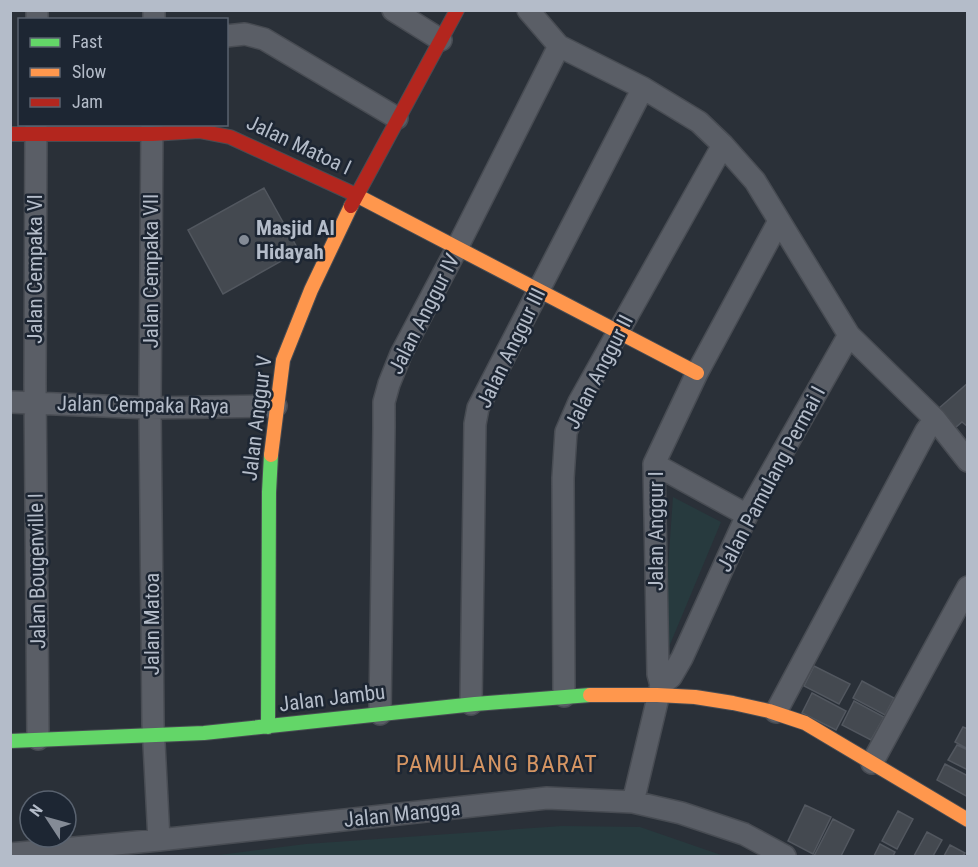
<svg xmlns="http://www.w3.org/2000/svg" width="978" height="867" font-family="'Roboto Condensed',sans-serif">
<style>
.green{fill:#273a3e}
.building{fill:#444950;stroke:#52575f;stroke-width:1.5}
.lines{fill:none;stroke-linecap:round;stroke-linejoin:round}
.street-casing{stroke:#484c53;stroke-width:24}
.fast-casing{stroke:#484c53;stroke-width:16}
.slow-casing{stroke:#484c53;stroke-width:16}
.jam-casing{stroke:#484c53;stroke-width:16}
.street{stroke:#5a5e66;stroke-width:21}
.fast{stroke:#63d668;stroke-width:14}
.slow{stroke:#ff974d;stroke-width:14}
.jam{stroke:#b3261e;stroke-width:14}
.poi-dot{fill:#848b96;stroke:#1d2633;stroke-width:2}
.labels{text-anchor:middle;stroke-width:5;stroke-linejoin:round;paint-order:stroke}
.street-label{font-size:21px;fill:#b4bcc9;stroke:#1d2633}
.poi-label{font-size:21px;font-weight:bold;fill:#b4bcc9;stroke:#1d2633;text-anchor:start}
.quarter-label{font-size:24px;letter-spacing:1.5px;fill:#d59563;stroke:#1d2633}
</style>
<rect width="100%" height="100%" fill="#2a3038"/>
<path class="green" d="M673 497 721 522 661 666Z
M562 826 640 827 724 856H211L306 844Z"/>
<path class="building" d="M264 188 299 251 223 294 188 230Z
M968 383V427L962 422 955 428 938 409Z
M814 666 850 684 839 704 804 686Z
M862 681 894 698 885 715 853 698Z
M812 693 846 711 836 730 802 713Z
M854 701 884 717 871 740 842 725Z
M963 727 968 729V749L955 742Z
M957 745 968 750V770L948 760Z
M945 764 968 776V797L937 780Z
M805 805 831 817 813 854 788 841Z
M898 811 913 819 897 849 882 841Z
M833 819 854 830 841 856H814Z
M927 832 942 840 933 856H914Z
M880 844 895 852 893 856H874Z
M950 845 965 853 963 856H944Z"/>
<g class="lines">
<defs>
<path id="street" d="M154 10V20
M393 10 441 40
M528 10 559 46 643 88 699 122 723 145 755 181 849 335 935 419 968 461
M37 20V10
M226 36 245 34 264 39 397 118
M36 124 35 385 38 739
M152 124 150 408 153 724 159 840
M10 402 150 408 276 406
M654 464 747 515
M661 685 671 677 682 658 747 515 849 335
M564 696 563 478 566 432 579 402 723 145
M471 704 475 424 478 408 643 88
M776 712 926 431 935 419
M380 714 384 427V402L389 384 401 354 457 248 559 46
M872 763 968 587
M633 802 661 685 658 674 654 464 697 373 779 221
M10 854 159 840 547 798 633 802 681 813 744 834 785 856"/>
<path id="fast" d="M268 727 269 492 271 455
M10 741 204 733 475 704 590 695"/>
<path id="slow" d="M354 194 697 373
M271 455 283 360 311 290 351 206
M590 695H657L695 697 733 703 769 711 805 723 968 820"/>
<path id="jam" d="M10 134H152L199 131 230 137 354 194
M351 206 457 10"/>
</defs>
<use href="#street" class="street-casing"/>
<use href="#fast" class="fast-casing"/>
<use href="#slow" class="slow-casing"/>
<use href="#jam" class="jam-casing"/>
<use href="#street" class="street"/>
<use href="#fast" class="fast"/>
<use href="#slow" class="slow"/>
<use href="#jam" class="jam"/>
</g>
<circle class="poi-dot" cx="244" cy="240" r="6"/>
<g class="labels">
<g class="street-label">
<text transform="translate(299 145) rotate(25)" y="7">Jalan Matoa I</text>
<text transform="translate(35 269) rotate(-90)" y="7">Jalan Cempaka VI</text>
<text transform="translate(151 271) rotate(-90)" y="7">Jalan Cempaka VII</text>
<text transform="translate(424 314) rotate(-63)" y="7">Jalan Anggur IV</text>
<text transform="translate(511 348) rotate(-64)" y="7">Jalan Anggur III</text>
<text transform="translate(599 372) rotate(-63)" y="7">Jalan Anggur II</text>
<text transform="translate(143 405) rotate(1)" y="7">Jalan Cempaka Raya</text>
<text transform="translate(257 418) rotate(-83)" y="7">Jalan Anggur V</text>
<text transform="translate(771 479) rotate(-62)" y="7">Jalan Pamulang Permai I</text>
<text transform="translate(656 531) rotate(-90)" y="7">Jalan Anggur I</text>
<text transform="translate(37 571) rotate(-91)" y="7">Jalan Bougenville I</text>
<text transform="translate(152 624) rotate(-90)" y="7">Jalan Matoa</text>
<text transform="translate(332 698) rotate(-7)" y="7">Jalan Jambu</text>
<text transform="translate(402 814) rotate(-6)" y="7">Jalan Mangga</text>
</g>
<g class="poi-label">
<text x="256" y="235">Masjid Al<tspan x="256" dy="24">Hidayah</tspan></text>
</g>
<g class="quarter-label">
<text x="497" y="772">PAMULANG BARAT</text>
</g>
</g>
<rect width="978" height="867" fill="none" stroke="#b4bcc9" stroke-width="24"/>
<rect x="18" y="18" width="210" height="108" fill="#1d2633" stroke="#59626f" stroke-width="1.5"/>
<rect x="30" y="38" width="30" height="9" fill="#63d668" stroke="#59626f" stroke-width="1.5"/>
<text x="72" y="48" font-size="18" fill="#b4bcc9">Fast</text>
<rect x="30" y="68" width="30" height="9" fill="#ff974d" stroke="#59626f" stroke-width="1.5"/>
<text x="72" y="78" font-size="18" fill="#b4bcc9">Slow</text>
<rect x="30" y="98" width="30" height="9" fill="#b3261e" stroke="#59626f" stroke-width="1.5"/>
<text x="72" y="108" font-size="18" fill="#b4bcc9">Jam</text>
<g transform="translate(48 819) rotate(306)"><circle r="28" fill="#1d2633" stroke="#59626f" stroke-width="1.5"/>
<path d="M0-4.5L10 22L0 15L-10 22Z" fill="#848b96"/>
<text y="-9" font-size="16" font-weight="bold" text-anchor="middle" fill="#b4bcc9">N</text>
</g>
</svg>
